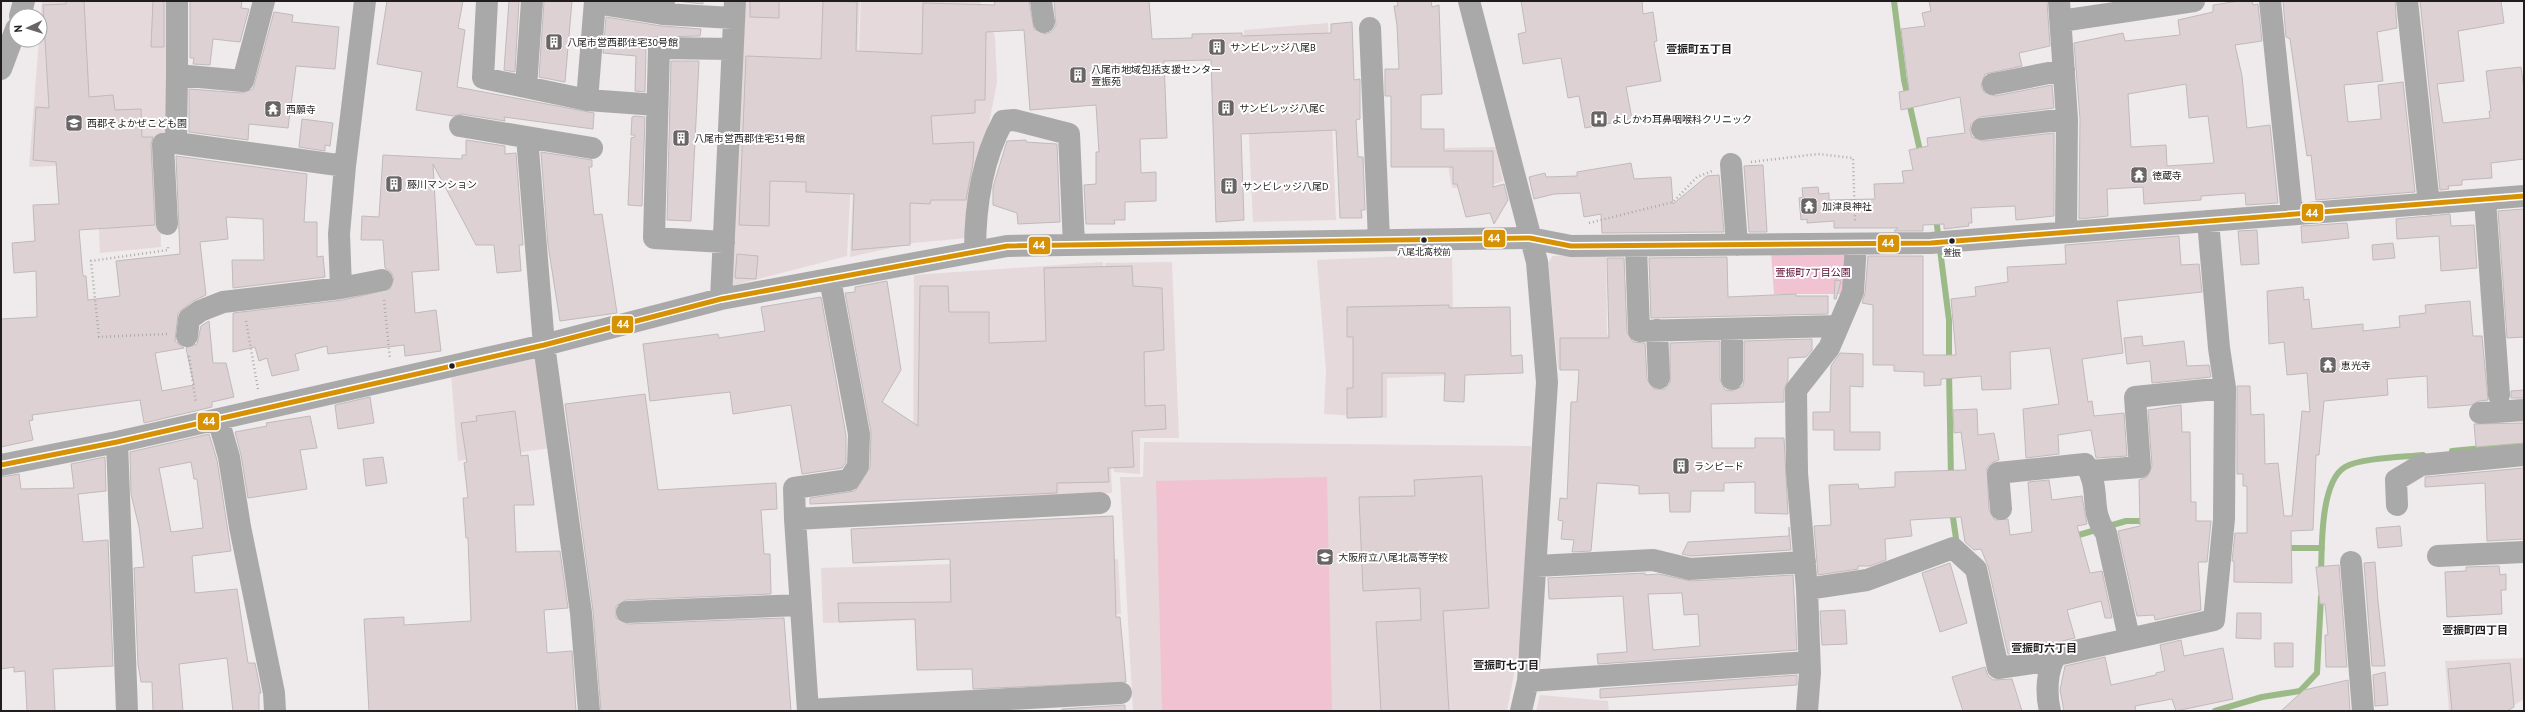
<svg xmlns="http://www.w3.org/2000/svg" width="2525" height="712" font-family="'PT Sans','Noto Sans JP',sans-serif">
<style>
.built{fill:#e5d9dc}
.green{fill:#f1c2d1}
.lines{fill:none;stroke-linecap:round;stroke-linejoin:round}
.stream{stroke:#9bba87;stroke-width:6}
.building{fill:#ded1d4;stroke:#bfbabb;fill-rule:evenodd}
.path{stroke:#acaaaa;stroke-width:2.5;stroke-dasharray:1 3;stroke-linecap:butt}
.minor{stroke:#aaa9a9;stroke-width:22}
.bus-1-casing{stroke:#fff;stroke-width:8}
.bus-1{stroke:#d79104;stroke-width:5}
.bus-dot{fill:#211d1e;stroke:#fff;stroke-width:1.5}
.labels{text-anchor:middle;stroke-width:4;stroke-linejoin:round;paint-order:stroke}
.bus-label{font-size:9px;fill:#211d1e;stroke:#fff}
.poi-label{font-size:10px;fill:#211d1e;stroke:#fff;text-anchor:start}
.park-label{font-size:10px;fill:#56052b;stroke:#fff}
.neighbourhood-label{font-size:11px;font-weight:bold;fill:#211d1e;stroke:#fff}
.line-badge{stroke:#fff;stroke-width:1.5}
.badge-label{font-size:11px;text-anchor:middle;font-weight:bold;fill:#fff}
</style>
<rect width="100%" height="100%" fill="#efeaeb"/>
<path class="built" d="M42 1H171L168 133 159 137 161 247 100 253 96 164 29 167Z
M745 1H860L847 256 731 286Z
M861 1 980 2 987 17 995 37 997 82 967 238 913 243 850 257Z
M1328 23 1336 220 1253 222 1244 30Z
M1496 147 1503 181 1485 187 1452 188 1445 148Z
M1452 254 1454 375 1387 378V418L1324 414 1326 371 1317 260Z
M1606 254 1607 335H1622L1621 372 1558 369 1548 263 1553 256Z
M1103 262 1112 493 913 500 914 275Z
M1172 262 1179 438H1140V474L1114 472 1105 263Z
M531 356 539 361 551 448 458 461 451 374Z
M1144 442 1531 446 1521 637 1507 711H1133L1120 477H1143Z
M1118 559 1121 614 823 623 821 568Z
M2524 658V699L2505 711H2449L2445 661Z
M1540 695 1608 701 1609 711H1536Z"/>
<path class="green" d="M1849 249 1843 294H1774L1771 252Z
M1327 477 1332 711H1162L1156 481Z"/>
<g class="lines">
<path class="stream" d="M1894 1 1904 80 1921 155
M1936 218 1949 320V362
M1949 371 1951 478
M2452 451 2524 444
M1952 511 1957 545
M2072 537 2126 521H2146
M2285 548H2322
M2321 574C2322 547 2320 482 2345 467 2359 458 2405 457 2423 455
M2215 711 2262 697 2300 691 2317 673 2321 597"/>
</g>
<path class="building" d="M66 1H84L89 97 113 95 115 110 141 109 142 137H153L151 145 155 225 79 230 83 276H86L88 300 120 296 116 261 180 254 176 156 307 174 304 222H317V257L323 256 325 277 233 288 232 260H264L263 219 226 217 228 239 200 242 206 295 193 301 178 313 175 341 184 348 155 353 162 391 194 385 186 348 197 344 201 326 209 321 213 363H226L234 397 212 402V407L144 423 140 400 32 415 33 420 29 421 33 440 1 447V319L37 317 36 271 14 273 12 243 35 241 33 205 59 204 56 162 33 160 36 107 49 108 43 5 66 4Z
M153 1H164V47H151Z
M190 1H242L241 8 249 9 240 42 213 39 210 65 193 64 194 58H190Z
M387 1H463L458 28 465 30 457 87 594 113 593 129 504 117 505 121 462 114 453 116 416 110 422 72 377 64Z
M509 1H519L515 72 504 70Z
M544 1H572L565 82 539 77Z
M676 1H703V4Z
M750 1H779V18L750 17Z
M823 1 857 2 856 51 922 54 923 3 995 5 994 1H1029L1034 29 1045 34 1051 32 1056 26 1054 1H1149L1152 39 1192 38V34L1242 33V36L1331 33V24L1352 22 1354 80 1360 79V119L1356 120 1358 157H1363L1365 210H1361L1362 218H1340L1336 130 1241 134 1244 220 1216 222 1211 60 1164 61 1167 138 1140 139 1141 173 1156 172V201L1125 202V220H1114L1115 224H1086L1084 185 1096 184V152H1099L1096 105 1030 110 1024 30 986 32 985 100H975V113L931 116 933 144 974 142 973 163 966 200H931L930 204 910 203V245L852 250 854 194 806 192V182L770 181 769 226 739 225 746 56 821 59Z
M1397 1H1431L1432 7 1439 5 1442 94 1421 95V129H1444V151H1493V187L1504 184 1508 200 1494 224 1490 213 1466 217 1457 184H1453V167H1391V96H1385V69H1399L1397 25 1394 6H1398Z
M1521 1H1642L1643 14 1653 12 1657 41 1654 42 1661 81 1626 87 1632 119 1585 128 1579 96 1568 98 1561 58 1523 64 1518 34 1526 32Z
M1929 1H2047L2050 46 2019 53 2022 66 1985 74 1981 86 1984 92 1995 96 2052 85 2054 108 1980 117 1971 124 1970 130 1972 137 1983 141 2054 133V216L2016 220 2015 206 1971 208 1972 223H1968L1969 226 1944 229V224L1923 225V231H1894L1898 228H1834V221L1807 223V219L1801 220 1799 198 1803 197 1802 188 1818 187 1819 194 1829 193V200L1875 199 1874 184 1904 183 1902 171 1913 170 1909 150 1928 146 1927 138 1965 133 1960 97 1901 110 1899 92 1909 90 1901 29 1925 26 1922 13 1931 11Z
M2239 1H2252L2253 5 2258 4 2262 41 2235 45 2242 76 2247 128 2270 125 2278 203 2246 205 2245 193 2201 196V200L2144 204 2143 187 2107 189 2108 216 2079 219 2080 119 2074 43 2123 33 2125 41 2180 35 2178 20 2213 12V5ZM2186 84 2189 118 2208 116 2214 163 2167 166 2166 145 2131 147 2128 94Z
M2283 1H2395L2397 28 2377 32 2383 81 2344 85 2348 122 2381 119 2378 85 2403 82 2415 192 2316 200 2311 155 2307 156 2290 39 2286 37Z
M2420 1H2501L2504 23 2458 31 2464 81 2437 84 2443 123 2490 118 2489 111H2491L2486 71 2521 67 2524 89V159L2491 163 2492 178 2462 180V185L2448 186 2449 189 2440 190Z
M274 12 293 15 292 22 339 27 335 69 296 66 288 128 249 124 248 140 189 132V89L242 93 253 89Z
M606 17 661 26 701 29 700 36 653 37 646 48 645 92 635 91 636 56 603 53Z
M671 61H699L691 221 667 220Z
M635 116 645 117 642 206 628 205 631 138 635 137V135H631L632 117Z
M302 119 333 123 330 146 325 145V151L299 147Z
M466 140 505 146V154L516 153 523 245H519L521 271 497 273 494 245H476L433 164 439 270 412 272 415 313 436 310 441 351 405 356 404 345 328 354 327 346 295 354 299 370 272 376 267 358 259 361 255 347 233 352V313L343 300 390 289 394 278 391 272 385 268 383 240H361L362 216 379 217 383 155 462 159V155H466Z
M1026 140V142L1057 144 1060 222 1018 224 1017 213 993 205V187L1007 141Z
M541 152 592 160V167H589L594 215 602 214 617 313 560 321 548 245Z
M1631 163 1634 179 1671 177 1673 204 1707 176 1719 175 1724 232 1602 233 1601 214 1584 217 1580 193 1554 194 1534 199 1529 177 1545 173 1546 177 1577 176V172Z
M1763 165 1767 232H1749L1744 166Z
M2524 209V337L2507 338 2498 211Z
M2450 214 2451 226 2474 225 2477 268 2441 271 2439 236 2397 239 2396 219Z
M2347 223 2349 238 2302 243 2301 226Z
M2257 230 2259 264 2241 265 2238 231Z
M2179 236 2181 265 2199 264 2202 292 2117 301 2123 353 2082 359 2088 402 2092 401 2094 416 2124 413 2127 456 2096 458 2091 430 2058 435 2059 454 2026 458 2023 409 2059 404 2050 348 2010 352 2011 389 1982 390 1981 376 1941 379V385L1924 386V372L1894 371V365H1873V305L1862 303 1865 293 1868 256H1923V355H1956L1951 299 1976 296 1975 287 2008 282 2007 267 2066 264 2065 245Z
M2393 243 2395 258 2373 260 2372 245Z
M737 254 758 256 756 279 735 278Z
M1727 257 1728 297 1796 294V296H1828V314L1651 318 1649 258Z
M1607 258H1624L1627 332 1633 342 1645 343 1647 379 1654 389H1665L1670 383V343L1720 341V379L1725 390 1732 391 1743 386 1744 379V341L1812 339V350L1806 357 1788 358V380L1784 390V402L1711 404 1712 448H1755V438H1784L1788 514 1755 513V482L1724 483V491H1691L1690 512H1670L1669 493 1639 494V486L1632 485 1597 483 1591 551 1572 552 1574 540 1561 539 1563 521 1558 520 1560 498 1567 499 1571 402H1577L1579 370H1560V338H1609Z
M1132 266 1133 286 1162 288 1164 350 1144 352 1145 406 1165 405 1166 429 1132 431 1134 467 1108 468 1109 482 1057 483V493L810 504V498L855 491 870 467 871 432 845 293 855 292V287L887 281 901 370 882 402 918 426 920 286H948L949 312H989V343L1046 341 1044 268Z
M1835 280 1841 281 1836 299H1834Z
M2303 287 2304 300 2309 299 2312 329 2363 324V331L2400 327 2399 316 2426 313 2425 305 2470 301 2473 336H2482L2488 400 2479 401 2471 405 2428 408 2427 376 2387 379 2388 395 2324 401 2319 455H2316L2313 530 2291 531 2292 583 2234 582V561H2232L2235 533H2247V486H2243V474H2237V386H2250L2251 415 2264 414 2265 464 2278 463 2284 516H2292L2302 411 2310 412 2307 373 2287 375 2284 342 2269 344 2267 291Z
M821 297 846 435V462L842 468 802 474 791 405 733 414 730 392 650 401 643 344 718 334 719 338 765 331 761 307Z
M1449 305V308L1510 307 1511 356 1522 355 1523 373 1465 375 1464 402 1444 401 1445 373H1382V417L1347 418V388H1353V337H1347V307Z
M2142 336 2143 346 2184 341 2187 366 2209 365 2211 377 2152 383 2150 361 2127 364 2124 338Z
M1840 353 1863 354V387L1850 386V432H1880V450H1834V430H1813V412H1830L1831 366Z
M2524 390V398H2511V391Z
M645 394 658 490 776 483 777 509 761 510 764 554H770L771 594 626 600 616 606V618L628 624 784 618 791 711H601L593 611 565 404Z
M370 397 374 423 338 429 335 405Z
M2181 405 2182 432H2190L2191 502H2196V521H2211L2207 562H2198L2201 610 2155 620 2154 615 2137 616 2118 531 2140 526 2139 480 2147 477 2152 466 2148 410Z
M1977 409 1978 435 1994 433 1999 460 1991 463 1987 468 1989 510 1995 520 2008 519 2010 535 2032 532 2028 482 2049 480 2052 500 2082 496 2087 524 2077 526 2090 573 2102 571 2112 618H2105L2101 601 2067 610 2075 638 2054 643 2046 648 2008 654 1988 566 1981 549 1974 550 1965 542 1961 517 1910 520 1912 536 1885 539 1886 560 1870 566H1858V569L1818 575 1814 526 1831 525 1829 485 1858 484 1859 489 1895 487V472L1966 470 1961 432 1954 433 1953 410Z
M515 411 521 456 528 455 534 505H514L516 552 560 551 568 608 544 610 547 653 572 651 576 711H369L364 619 404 617V625L471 621 468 538H466L463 498H468L464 463 467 462 461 423 477 421 476 416Z
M310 416 317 448 300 450 307 489 248 498 241 455 235 432 267 426 266 423Z
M2524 423V443L2476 447 2474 424Z
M209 434 217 460 231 551 192 556 195 593 237 589 248 663H255L261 693H259V711H233L227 658 179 664 183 711H153L152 682H141L138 664 134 568 144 567 139 527 131 494 130 452ZM191 462 194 479H197L203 528 171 532 159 468Z
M105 457 106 491 78 494 83 542 108 540 113 666 53 669 55 711H27L25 671 14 672V667L1 669V477L19 474 21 489 74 488 71 464Z
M383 457 387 483 366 486 363 459Z
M2524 468V539L2487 541 2485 483 2425 487V477Z
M1482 476 1489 608 1443 611 1449 711H1381L1376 622 1421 620 1420 588 1363 591 1359 497 1415 496 1414 480Z
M1113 516 1116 617H1120L1126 682 973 689 972 669 917 670 915 619 839 622 838 603 951 602 950 559 853 563 851 529Z
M2400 526 2402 546 2378 548 2376 528Z
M1789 527 1791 550 1691 556 1682 554 1688 542 1789 536Z
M2375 562 2378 601 2385 666H2372L2364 563Z
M1950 563 1967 623 1940 632 1922 573Z
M2339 565 2347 667H2326L2325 635H2328L2325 604H2320L2316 567Z
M2499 566 2500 575 2506 574V590H2501L2502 614 2447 617 2445 572 2466 571V567Z
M1645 573V575L1659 574 1691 581 1793 575 1797 650 1598 664 1597 654 1627 652 1623 596 1549 599 1548 578ZM1682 593 1684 615 1698 614 1700 646 1653 650 1648 594Z
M1845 610 1847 644 1822 645 1820 611Z
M2237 613H2261V639L2236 638Z
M2181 640 2184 656 2223 648 2233 699 2176 711 2172 699 2135 706 2136 711H2064L2060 690 2065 666 2105 657 2111 685 2156 675V673L2165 671 2160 645Z
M2274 643H2293V667H2275Z
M2510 663 2514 707 2507 711H2452L2448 669Z
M1985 667 1988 676 1993 680 2012 679 2022 711H1963L1952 677Z
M2385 672 2388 705 2375 706 2373 675Z
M1797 675V685L1600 698V689Z
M2348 680 2350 711H2281L2304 690Z
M1125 705V711H1062V709Z"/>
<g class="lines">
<path class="path" d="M1751 162 1818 154 1853 158 1855 222
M1589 223 1673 202 1697 177 1712 171
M384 300 390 359
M246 321 258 389
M167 334 99 337 91 261 168 250V245
M189 356 196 403"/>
<path class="minor" d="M177 1V75L243 81 264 1
M487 1 483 78 587 100
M595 1 587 100 657 105
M664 1 663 14 733 18
M1041 1 1044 22
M1469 1 1537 262 1547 382 1528 681 1521 711
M2059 1 2067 119 2066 231
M2270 1 2292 214
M2407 1 2429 204
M595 3 663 14
M20 16 24 1
M2061 21 2194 1
M1370 28 1379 240
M1 69 16 29
M1993 84 2064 70
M526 87 532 1
M460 126 592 148
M1982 129 2067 119
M527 137 544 345 581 613 589 711
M176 143 345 166
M1731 164 1737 245
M2485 200 2499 395
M167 224 163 144 176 143 177 75
M724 242 654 238 659 48 732 49
M1636 246 1639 331 1838 326
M975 252C975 208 982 160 1003 121L1014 120 1069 134 1074 245
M341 288 339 234 345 166 365 1
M721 299 735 1
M1657 330 1659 378
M187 336 189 319 200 311 223 302 341 288 382 280
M1732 379V329
M2480 413 2524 410
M218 419 229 457 240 527 274 693 275 711
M117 442 127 711
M1 465 117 442 544 345 721 299 1007 246 1530 238 1571 246 1931 243 2524 196
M2090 471 2140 467 2135 397 2225 388
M2397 505 2396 480 2421 465 2524 455
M2001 509 1998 473 2085 464C2102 488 2088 510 2106 533L2129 638
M795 519 794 488 849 480 858 466 859 434 830 279
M2438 556 2524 552
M2351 562 2363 711
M1536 566 1653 560 1690 569 1805 562
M1807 589 1867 580 1953 548 1976 569 1998 668 2053 660
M627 612 801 605
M1528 681 1809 662
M808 710 1121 693
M808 711 795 519 1100 503
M1807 711 1810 673 1807 589 1797 473 1796 390 1829 348 1853 292 1856 244
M2050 711C2046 695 2046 668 2057 655L2214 620 2224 519 2225 388 2219 348 2208 221"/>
<defs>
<path id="bus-1" d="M1 465 117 442 544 345 721 299 1007 246 1530 238 1571 246 1931 243 2524 196"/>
</defs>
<use href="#bus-1" class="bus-1-casing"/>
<use href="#bus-1" class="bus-1"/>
</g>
<defs>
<symbol id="building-square" viewBox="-11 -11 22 22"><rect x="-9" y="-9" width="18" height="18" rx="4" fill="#696566" stroke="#fff"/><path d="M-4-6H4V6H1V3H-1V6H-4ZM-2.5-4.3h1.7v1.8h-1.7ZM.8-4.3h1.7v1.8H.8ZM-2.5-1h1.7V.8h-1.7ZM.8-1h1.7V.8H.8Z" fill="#fff"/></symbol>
<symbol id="temple-square" viewBox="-11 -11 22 22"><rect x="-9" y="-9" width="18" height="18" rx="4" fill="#696566" stroke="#fff"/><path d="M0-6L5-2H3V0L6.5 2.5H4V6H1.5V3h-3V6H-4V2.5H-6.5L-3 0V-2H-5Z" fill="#fff"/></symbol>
<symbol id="hospital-square" viewBox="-11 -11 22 22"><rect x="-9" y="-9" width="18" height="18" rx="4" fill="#696566" stroke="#fff"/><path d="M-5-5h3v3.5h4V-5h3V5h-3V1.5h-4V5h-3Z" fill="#fff"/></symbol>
<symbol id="school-square" viewBox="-11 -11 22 22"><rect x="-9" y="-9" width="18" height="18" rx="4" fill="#696566" stroke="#fff"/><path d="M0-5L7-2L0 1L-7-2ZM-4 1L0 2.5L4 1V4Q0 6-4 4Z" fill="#fff"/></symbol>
</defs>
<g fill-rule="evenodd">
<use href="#building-square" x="544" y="32" width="20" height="20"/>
<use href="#building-square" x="1207" y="37" width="20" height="20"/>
<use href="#building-square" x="1068" y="65" width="20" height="20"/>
<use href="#building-square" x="1216" y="98" width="20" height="20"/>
<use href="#temple-square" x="263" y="99" width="20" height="20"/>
<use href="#hospital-square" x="1589" y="109" width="20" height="20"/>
<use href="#school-square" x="64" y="113" width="20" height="20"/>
<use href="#building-square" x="671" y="128" width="20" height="20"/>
<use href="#temple-square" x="2129" y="165" width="20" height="20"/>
<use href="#building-square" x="384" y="174" width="20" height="20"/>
<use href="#building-square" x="1219" y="176" width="20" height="20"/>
<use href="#temple-square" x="1799" y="196" width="20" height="20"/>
<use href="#temple-square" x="2318" y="355" width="20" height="20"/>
<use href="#building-square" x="1671" y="456" width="20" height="20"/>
<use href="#school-square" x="1315" y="547" width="20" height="20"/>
</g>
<g class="bus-dot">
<circle cx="1424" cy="240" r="3.5"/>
<circle cx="1952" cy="241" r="3.5"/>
<circle cx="452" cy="366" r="3.5"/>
</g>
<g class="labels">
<g class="bus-label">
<text x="1424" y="255">八尾北高校前</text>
<text x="1952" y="256">萱振</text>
</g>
<g class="poi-label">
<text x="567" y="46">八尾市営西郡住宅30号館</text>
<text x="1230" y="51">サンビレッジ八尾B</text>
<text x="1091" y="73">八尾市地域包括支援センター<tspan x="1091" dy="12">萱振苑</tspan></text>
<text x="1239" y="112">サンビレッジ八尾C</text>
<text x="286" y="113">西願寺</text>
<text x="1612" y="123">よしかわ耳鼻咽喉科クリニック</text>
<text x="87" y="127">西郡そよかぜこども園</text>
<text x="694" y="142">八尾市営西郡住宅31号館</text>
<text x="2152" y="179">徳蔵寺</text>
<text x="407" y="188">藤川マンション</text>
<text x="1242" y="190">サンビレッジ八尾D</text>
<text x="1822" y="210">加津良神社</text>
<text x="2341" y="369">恵光寺</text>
<text x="1694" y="470">ランピード</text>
<text x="1338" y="561">大阪府立八尾北高等学校</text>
</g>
<g class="park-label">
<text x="1813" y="276">萱振町7丁目公園</text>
</g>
<g class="neighbourhood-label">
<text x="1699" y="53">萱振町五丁目</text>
<text x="2475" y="634">萱振町四丁目</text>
<text x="2044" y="652">萱振町六丁目</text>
<text x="1506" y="669">萱振町七丁目</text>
</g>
</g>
<g class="line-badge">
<rect x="2301" y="203" width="23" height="19" rx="4" fill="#d79104"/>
<rect x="1483" y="229" width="23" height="19" rx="4" fill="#d79104"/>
<rect x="1877" y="234" width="23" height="19" rx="4" fill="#d79104"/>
<rect x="1028" y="236" width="23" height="19" rx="4" fill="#d79104"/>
<rect x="611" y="315" width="23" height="19" rx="4" fill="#d79104"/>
<rect x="197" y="412" width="23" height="19" rx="4" fill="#d79104"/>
</g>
<g class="badge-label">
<text x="2312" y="217">44</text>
<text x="1494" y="242">44</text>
<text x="1888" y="247">44</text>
<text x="1039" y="249">44</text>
<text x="623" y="328">44</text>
<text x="209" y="425">44</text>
</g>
<rect width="2525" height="712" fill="none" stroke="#211d1e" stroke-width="4"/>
<g transform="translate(28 28) rotate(266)"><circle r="19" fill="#ffffff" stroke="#a6a5a5"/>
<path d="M0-3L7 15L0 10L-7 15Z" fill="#696566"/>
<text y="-6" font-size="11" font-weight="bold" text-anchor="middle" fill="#211d1e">N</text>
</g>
</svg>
